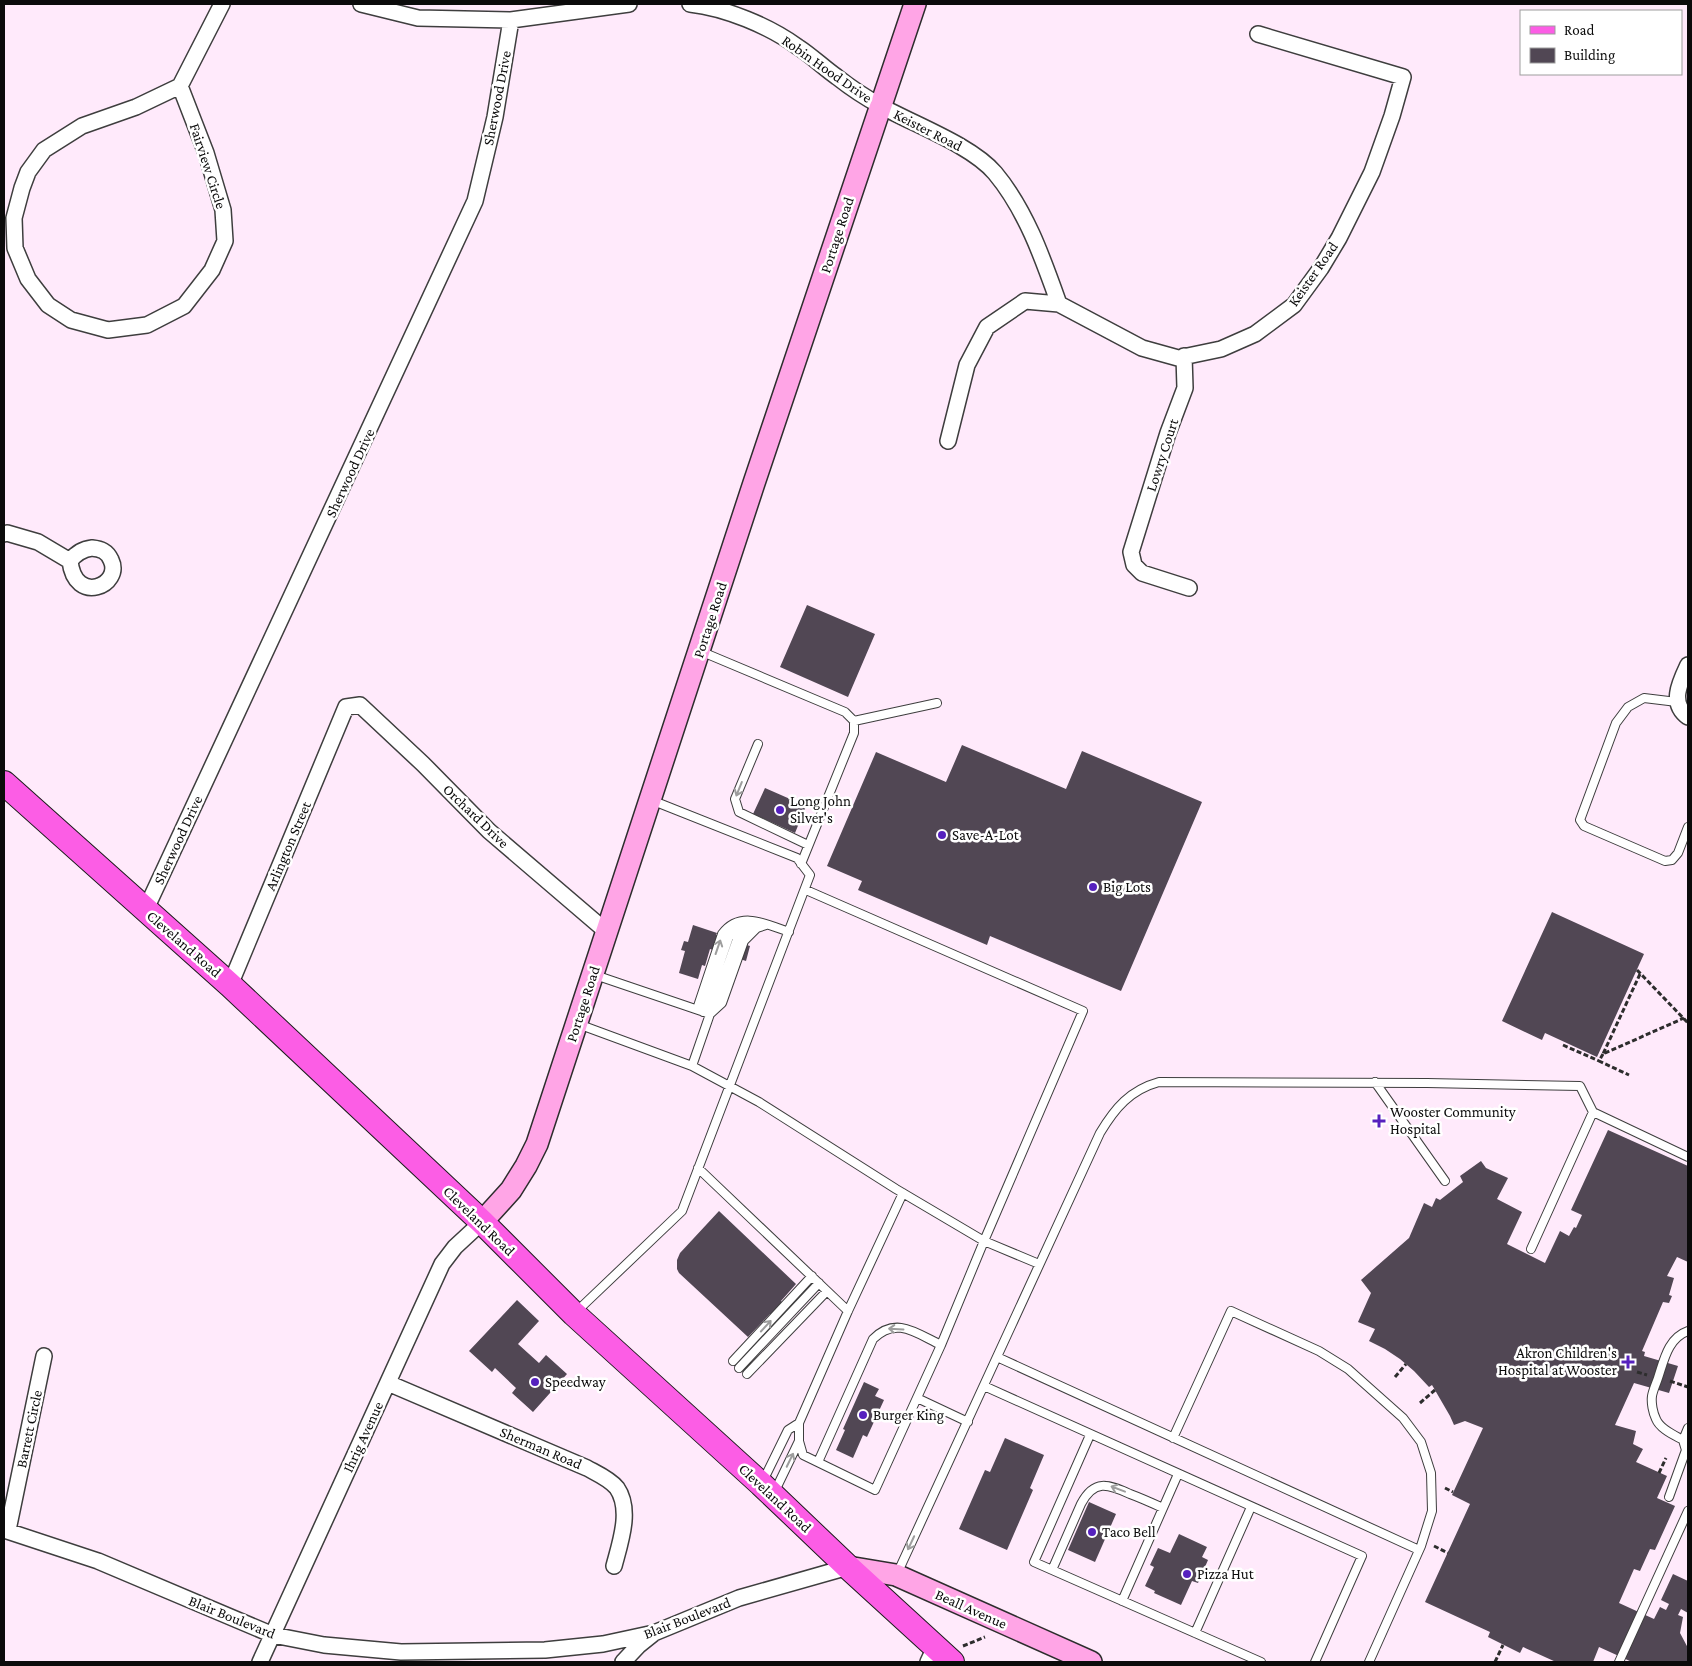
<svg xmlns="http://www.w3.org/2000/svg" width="1692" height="1666" font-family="'Crimson Pro',serif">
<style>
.building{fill:#514754}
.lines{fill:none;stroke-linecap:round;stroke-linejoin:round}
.lane-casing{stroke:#3e3e3e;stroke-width:10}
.street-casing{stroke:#3e3e3e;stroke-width:18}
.secondary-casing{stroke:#2d2d2d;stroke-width:24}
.primary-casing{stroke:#1c1c1c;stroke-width:26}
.path{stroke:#2d2d2d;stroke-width:3;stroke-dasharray:5 2.5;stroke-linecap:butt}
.lane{stroke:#fff;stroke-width:8}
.street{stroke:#fff;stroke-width:15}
.secondary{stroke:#ffa5e6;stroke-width:21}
.primary{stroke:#fc5de5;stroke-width:24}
.oneway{stroke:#9d9d9d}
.poi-dot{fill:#5621be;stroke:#fff;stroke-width:2}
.labels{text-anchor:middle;stroke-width:5;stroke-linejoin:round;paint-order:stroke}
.street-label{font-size:15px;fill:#0b0b0b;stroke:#fff}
.poi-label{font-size:15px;fill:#0b0b0b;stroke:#fff;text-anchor:start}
</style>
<rect width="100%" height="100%" fill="#ffeafb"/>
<path class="building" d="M807 605 875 634 848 697 780 667Z
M962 745 1066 789 1082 751 1202 802 1121 991 990 936 987 945 858 890 862 881 827 866 876 752 946 782Z
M765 788 806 806 795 833 753 814Z
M1552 912 1644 954 1597 1057 1545 1033 1542 1040 1502 1021Z
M693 925 717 933 716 935 750 946 746 961 710 949 705 966 702 965 698 979 679 973 685 951 681 950 684 941 688 942Z
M1608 1130 1688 1166V1262L1677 1257 1667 1276 1674 1278 1669 1295 1672 1296 1669 1303 1663 1302 1642 1351 1645 1352 1644 1356 1678 1366 1669 1393 1634 1383 1615 1425 1636 1431 1633 1444 1643 1449 1636 1462 1667 1476 1657 1498 1675 1506 1655 1550 1650 1549 1640 1571 1634 1569 1619 1603 1654 1619 1660 1607 1666 1610 1669 1604 1661 1600 1673 1574 1688 1581V1613L1681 1609 1678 1615 1683 1617 1680 1633 1688 1648 1687 1662H1632L1599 1647 1593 1662H1556L1523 1647 1520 1653 1488 1637 1490 1632 1425 1602 1470 1504 1452 1495 1483 1428 1465 1421 1454 1425 1450 1416 1432 1385 1429 1387 1414 1371 1400 1359 1385 1349 1369 1341 1375 1329 1358 1322 1371 1293 1361 1280 1409 1238 1424 1203 1432 1207 1436 1198 1440 1200 1463 1182 1460 1176 1481 1161 1486 1168 1508 1178 1497 1199 1522 1212 1507 1244 1545 1263 1560 1231 1569 1236 1574 1227 1576 1228 1582 1215 1571 1210Z
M719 1211 796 1284 781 1301 791 1311 779 1323 770 1314 748 1337 679 1273 677 1269V1260L680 1253Z
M517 1300 539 1321 518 1344 539 1363 546 1355 567 1374 533 1412 512 1393 516 1388 495 1368 492 1372 469 1351Z
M864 1382 879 1389 875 1396 884 1400 867 1437 863 1435 853 1458 836 1450 845 1430 843 1429Z
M1005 1438 1044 1455 1030 1488 1033 1490 1007 1550 959 1529 985 1470 990 1472Z
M1089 1502 1116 1514 1095 1562 1068 1550Z
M1179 1534 1207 1547 1202 1557 1208 1560 1198 1583 1192 1581 1181 1605 1154 1593 1155 1591 1145 1586 1154 1567 1150 1565 1158 1548 1170 1553Z"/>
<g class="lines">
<defs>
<path id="lane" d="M700 651 845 712 854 721V733L801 864
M1677 702 1644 698 1628 707 1616 723 1580 820 1584 826 1665 861 1672 860 1678 853 1688 827
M854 721 937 703
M758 744 735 799 739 812 808 845
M595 975 710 1014 692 1066
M697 1009 722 934C740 910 766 924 789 932
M703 1012 729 937 736 929 748 922
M711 1012 737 939C743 930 749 926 759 924
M710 1014 722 1003 744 941 757 928 766 925
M578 1024 692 1066 759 1102 896 1189 984 1241 1039 1264
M1375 1082 1445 1181
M698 1168 848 1311
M1531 1249 1593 1112
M575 1313 682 1211 810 875 797 858 651 800
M997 1357 1419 1550
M733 1361 812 1276
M739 1368 819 1283
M747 1374 827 1291
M984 1386 1362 1556 1315 1662
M917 1398 968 1422
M1090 1435 1034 1562 1261 1662
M1173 1438 1231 1311 1319 1351 1348 1369 1403 1418 1421 1442 1431 1473 1432 1511 1421 1546 1369 1662
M1683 1440C1674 1435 1660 1429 1656 1419 1653 1413 1651 1403 1652 1396 1653 1390 1656 1384 1658 1378 1664 1360 1668 1338 1688 1331
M799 1441 803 1455 875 1490 941 1345 984 1241 1083 1011 806 890
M818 1462 873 1339C896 1316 916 1333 941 1345
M763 1481 788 1430 799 1423
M774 1493 799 1441V1423L848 1311 903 1193
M1669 1497 1686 1450 1683 1440 1688 1428
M1052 1570 1081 1504C1094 1479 1108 1484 1130 1494 1141 1498 1152 1503 1163 1508
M897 1574 1100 1133C1115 1108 1130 1090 1159 1082L1427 1083 1580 1086 1593 1112 1688 1157
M1122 1601 1178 1474
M1195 1633 1251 1507
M1619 1662 1688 1511"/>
<path id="street" d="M361 4 418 18 511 20 629 4
M690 4C726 8 769 26 798 47 812 56 824 68 837 77 851 88 866 98 881 106 915 125 971 145 995 173 1026 210 1043 259 1059 304L1142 348 1178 358 1221 349 1255 334 1294 305 1321 268 1339 238 1372 172 1392 116 1403 77 1258 34
M180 86 206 153 223 210 225 241 212 270 184 306 147 325 108 330 71 320 48 305 28 279 15 248 14 218 22 188 28 172 44 150 82 126 136 107Z
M180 86 222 4
M1184 356 1185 388 1168 433 1131 552 1134 565 1142 573 1189 588
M948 441 967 365 987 327 1025 301 1059 304
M4 534 7 533 38 542 70 561
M92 548C101 549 107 551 111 560 123 585 75 606 70 561 76 553 83 549 92 548Z
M1688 665C1680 682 1669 703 1688 717
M145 911 475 201 495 117 511 20
M230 985 346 707 360 705 423 764 489 831 607 932
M388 1383 587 1468C596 1473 610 1479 617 1488 632 1510 620 1543 614 1566
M4 1530 98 1561 273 1635 324 1645 401 1652 545 1650 603 1644 654 1633 739 1598 848 1567
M8 1530 44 1356
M260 1662 442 1264 455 1247 482 1222
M623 1662 638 1646 653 1634
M928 1662 935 1647"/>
<path id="secondary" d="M482 1222 511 1190 526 1166 537 1144 754 483 915 4
M848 1567 896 1575 1091 1662"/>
<path id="primary" d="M4 783 230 985 482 1222 574 1314 761 1484 848 1567 952 1662"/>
</defs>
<use href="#lane" class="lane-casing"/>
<use href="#street" class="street-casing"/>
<use href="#secondary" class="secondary-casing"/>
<use href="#primary" class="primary-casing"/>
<path class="path" d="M1637 970 1688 1023
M1640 974 1603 1054 1684 1018
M1563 1045 1599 1061
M1603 1054 1599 1061 1629 1075
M1637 1372 1647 1375
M1395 1377 1406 1364
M1670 1381 1688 1387
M1420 1403 1435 1390
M1659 1473 1666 1458
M1445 1488 1453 1492
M1434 1546 1448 1553
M963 1646 985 1637
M1495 1662 1503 1645"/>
<use href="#lane" class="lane"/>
<use href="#street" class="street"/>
<use href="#secondary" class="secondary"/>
<use href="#primary" class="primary"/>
</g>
<defs><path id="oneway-shaft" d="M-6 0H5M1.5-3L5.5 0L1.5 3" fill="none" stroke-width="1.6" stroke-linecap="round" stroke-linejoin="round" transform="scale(1.25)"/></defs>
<g class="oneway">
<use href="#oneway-shaft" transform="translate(739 789) rotate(112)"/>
<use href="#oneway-shaft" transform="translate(718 947) rotate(-71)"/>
<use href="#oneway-shaft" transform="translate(766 1326) rotate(-47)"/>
<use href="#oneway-shaft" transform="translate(896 1329) rotate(-177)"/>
<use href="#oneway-shaft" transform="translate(790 1460) rotate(-64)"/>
<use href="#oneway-shaft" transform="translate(1118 1489) rotate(-159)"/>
<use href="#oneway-shaft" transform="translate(911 1543) rotate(115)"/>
</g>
<g class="poi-dot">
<circle cx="780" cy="810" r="5"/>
<circle cx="942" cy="835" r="5"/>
<circle cx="1093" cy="887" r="5"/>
<path d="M1376.5 1113.5h5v5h5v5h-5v5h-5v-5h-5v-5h5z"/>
<path d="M1625.5 1354.5h5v5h5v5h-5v5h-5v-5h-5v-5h5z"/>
<circle cx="535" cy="1382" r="5"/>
<circle cx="863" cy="1415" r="5"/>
<circle cx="1092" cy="1532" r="5"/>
<circle cx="1187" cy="1574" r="5"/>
</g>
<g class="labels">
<g class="street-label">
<text transform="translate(827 69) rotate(35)" y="5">Robin Hood Drive</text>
<text transform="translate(497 98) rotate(-79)" y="5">Sherwood Drive</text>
<text transform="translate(928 130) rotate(27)" y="5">Keister Road</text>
<text transform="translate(208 166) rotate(72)" y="5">Fairview Circle</text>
<text transform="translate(837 235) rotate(-72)" y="5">Portage Road</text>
<text transform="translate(1313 274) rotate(-55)" y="5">Keister Road</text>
<text transform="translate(1162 455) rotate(-72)" y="5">Lowry Court</text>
<text transform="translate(350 473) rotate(-65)" y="5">Sherwood Drive</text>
<text transform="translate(710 620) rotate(-72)" y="5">Portage Road</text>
<text transform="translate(476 816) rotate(44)" y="5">Orchard Drive</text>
<text transform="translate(178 840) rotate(-65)" y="5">Sherwood Drive</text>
<text transform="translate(288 846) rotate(-67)" y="5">Arlington Street</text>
<text transform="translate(184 944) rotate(41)" y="5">Cleveland Road</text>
<text transform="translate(583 1004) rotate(-72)" y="5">Portage Road</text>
<text transform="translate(479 1221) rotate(44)" y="5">Cleveland Road</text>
<text transform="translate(29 1429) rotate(-78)" y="5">Barrett Circle</text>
<text transform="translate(363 1437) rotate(-65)" y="5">Ihrig Avenue</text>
<text transform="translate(541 1448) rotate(23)" y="5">Sherman Road</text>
<text transform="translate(775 1498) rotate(43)" y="5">Cleveland Road</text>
<text transform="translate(971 1609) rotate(24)" y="5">Beall Avenue</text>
<text transform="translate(232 1617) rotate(22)" y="5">Blair Boulevard</text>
<text transform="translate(687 1618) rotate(-21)" y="5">Blair Boulevard</text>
</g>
<g class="poi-label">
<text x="790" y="806">Long John<tspan x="790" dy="17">Silver's</tspan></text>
<text x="952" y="840">Save-A-Lot</text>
<text x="1103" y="892">Big Lots</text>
<text x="1390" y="1117">Wooster Community<tspan x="1390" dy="17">Hospital</tspan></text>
<text x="1617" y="1358" text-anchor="end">Akron Children's<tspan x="1617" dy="17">Hospital at Wooster</tspan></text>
<text x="545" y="1387">Speedway</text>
<text x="873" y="1420">Burger King</text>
<text x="1102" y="1537">Taco Bell</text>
<text x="1197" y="1579">Pizza Hut</text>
</g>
</g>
<rect width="1692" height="1666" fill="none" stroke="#0b0b0b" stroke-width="10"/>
<rect x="1520" y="10" width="162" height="65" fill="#ffffff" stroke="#9d9d9d"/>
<rect x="1530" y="26" width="25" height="8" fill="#fc5de5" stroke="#9d9d9d"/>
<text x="1564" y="35" font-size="15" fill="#0b0b0b">Road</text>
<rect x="1530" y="48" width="25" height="15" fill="#514754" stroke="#9d9d9d"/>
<text x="1564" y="60" font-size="15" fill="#0b0b0b">Building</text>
</svg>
